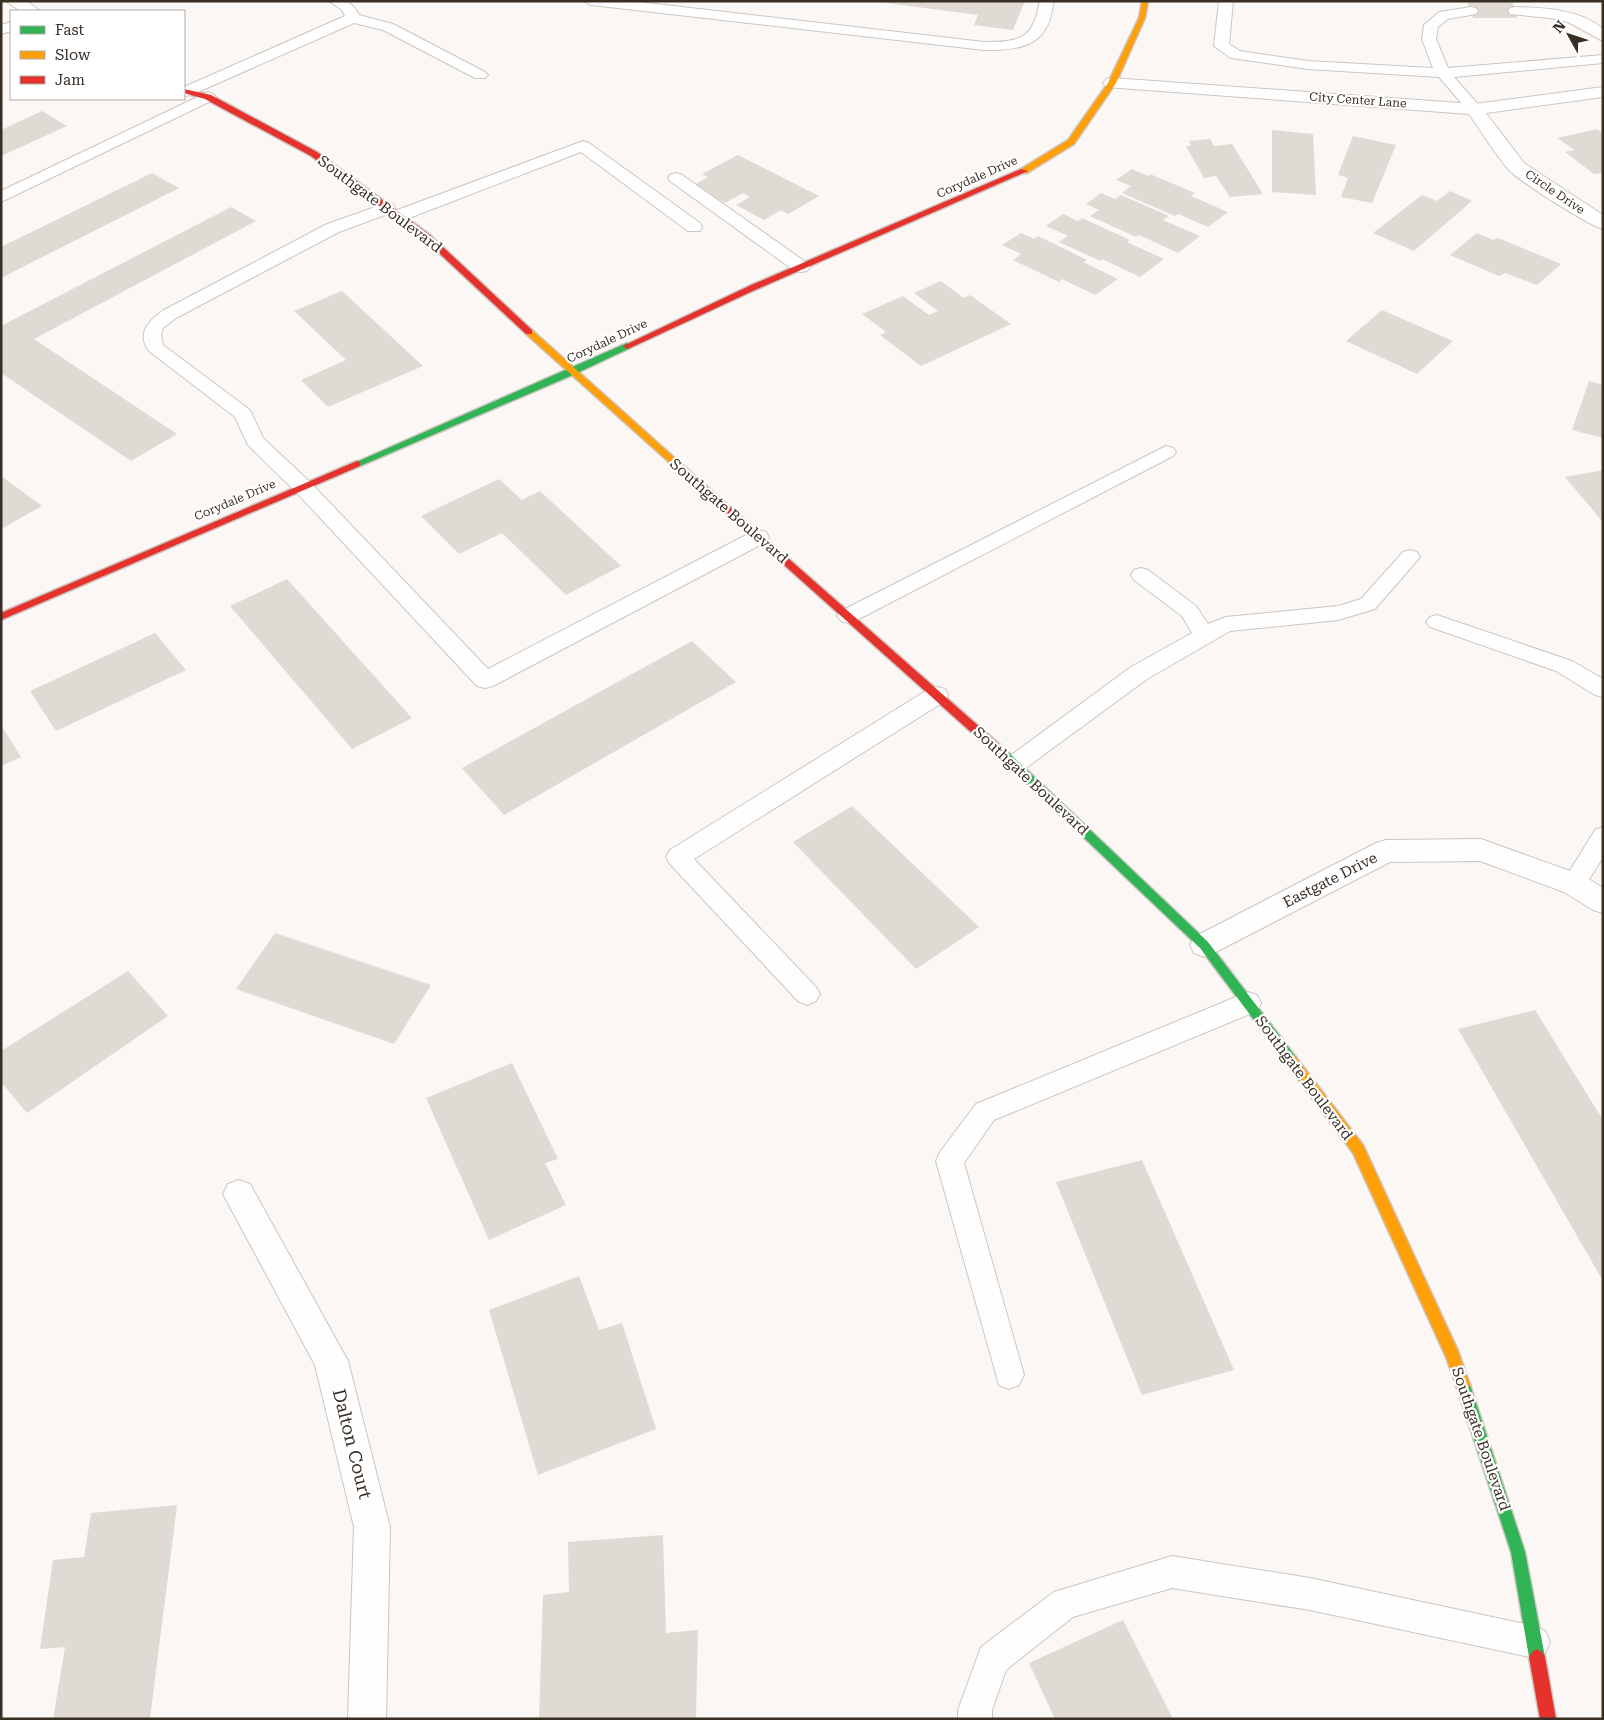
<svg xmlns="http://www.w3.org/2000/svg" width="1604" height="1720" font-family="'Roboto Serif',serif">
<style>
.building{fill:#e0dad4}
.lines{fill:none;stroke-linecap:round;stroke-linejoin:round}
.lane-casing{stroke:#cdc6c0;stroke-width:2}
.street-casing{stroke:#cdc6c0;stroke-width:2}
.fast-casing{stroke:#cdc6c0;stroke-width:3}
.slow-casing{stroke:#cdc6c0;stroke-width:3}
.jam-casing{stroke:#cdc6c0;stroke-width:3}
.lane{fill:#fefefe;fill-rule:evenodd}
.street{fill:#fefefe;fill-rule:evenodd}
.fast{fill:#30b455;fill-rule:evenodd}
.slow{fill:#ff9f0a;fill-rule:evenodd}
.jam{fill:#e5322d;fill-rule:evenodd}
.labels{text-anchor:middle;stroke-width:4.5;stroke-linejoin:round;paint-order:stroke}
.far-street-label{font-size:12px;fill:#392e24;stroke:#fff}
.street-label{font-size:15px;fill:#392e24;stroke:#fff}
.near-street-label{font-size:18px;fill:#392e24;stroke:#fff}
</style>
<rect width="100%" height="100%" fill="#faf7f5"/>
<path class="building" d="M872 1H1025L1013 30 974 25 978 15Z
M1467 1H1512L1517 18H1473Z
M42 111 67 126 1 156V130Z
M1597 129 1603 134V173L1594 174 1565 152 1575 150 1557 138Z
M1272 130 1313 134 1316 195 1272 192Z
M1353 136 1396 145 1372 203 1341 197 1348 178 1338 175Z
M1210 139 1214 146 1232 144 1263 194 1230 197 1216 176 1204 178 1186 146H1191L1189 141Z
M738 155 819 196 788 214 781 210 764 220 736 205 750 197 743 193 725 203 692 186 708 177 702 174Z
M1132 169 1148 176 1150 174 1195 193 1191 196 1228 212 1208 227 1178 214 1175 216 1122 193 1131 186 1116 180Z
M152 173 179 188 1 278V247Z
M1450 191 1472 201 1414 251 1373 233 1422 195 1437 201Z
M1101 193 1115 199 1121 195 1169 216 1163 220 1200 236 1178 253 1139 235 1136 237 1090 216 1099 210 1086 204Z
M231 207 256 221 34 339 177 434 131 461 1 373V326Z
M1063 214 1078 221 1082 218 1130 240 1127 242 1164 259 1140 277 1102 259 1100 261 1059 242 1068 236 1046 226Z
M1021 233 1034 239 1038 236 1087 260 1083 262 1118 279 1095 295 1062 279 1059 282 1013 260 1021 254 1002 245Z
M1477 233 1493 240 1498 238 1561 264 1537 285 1505 273 1499 276 1450 255Z
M941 281 964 298 970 295 1011 324 921 366 880 335 886 332 862 314 903 296 929 315 938 311 914 293Z
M342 291 423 366 328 407 301 380 346 360 294 311Z
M1382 310 1453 341 1417 374 1346 341Z
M1589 381 1603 385V438L1572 430Z
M1603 470V522L1565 477Z
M1 476 42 506 1 529Z
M499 479 522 500 540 491 621 566 566 595 502 533 459 554 421 516Z
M287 579 412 718 352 749 230 606Z
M155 633 186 670 56 731 30 691Z
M692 641 736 682 504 815 462 768Z
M1 725 21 757 1 766Z
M852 806 979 927 916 969 793 842Z
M275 933 431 985 394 1044 236 989Z
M128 971 168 1016 27 1113 1 1082V1051Z
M1535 1010 1603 1120V1281L1458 1029Z
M512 1063 558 1159 545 1163 566 1205 489 1240 426 1098Z
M1142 1160 1234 1370 1142 1395 1056 1182Z
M579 1276 599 1330 622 1323 656 1429 538 1475 489 1310Z
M177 1505 150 1719H53L65 1647 40 1649 53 1560 84 1557 91 1513Z
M663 1535 666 1633 698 1630 696 1719H539L543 1595 569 1592 568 1542Z
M1123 1620 1173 1719H1055L1029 1663Z"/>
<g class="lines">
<defs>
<path id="lane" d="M329 1C346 1 351 0 359 15L393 24 485 72 488 75 485 78H475L383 30 354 23 191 95 184 96V87L345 16 342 10Z
M584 1H630L984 42C1000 42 1026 43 1033 24 1037 17 1038 9 1040 1H1054C1052 10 1051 20 1046 28 1034 50 1006 50 984 50L591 5Z
M1219 1H1233L1229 44 1240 51 1308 61 1433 68 1422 39 1424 25 1439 12 1471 7 1476 8 1478 11 1476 14 1448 19 1438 27 1436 39 1448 68 1603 55V63L1454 77 1482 109 1479 112H1469L1439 77 1308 69 1231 58 1214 46Z
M1515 7C1544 8 1580 9 1603 29V41L1568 22 1550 18 1510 14 1508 11 1510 8Z
M11 22V31L1 34V25Z
M208 92 213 94 216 97 213 100 1 202V191Z
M583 141 589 143 700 223 702 227 700 231H688L581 152 404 220H392L390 216 392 212Z
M676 173 682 175 807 263 810 267 807 271 801 272 795 271 670 181 668 178 670 175Z
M387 203 393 204 395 208 393 212 339 232 176 318 163 328 161 335 163 345 250 410 263 438 310 482 488 669 752 532 759 530 766 532 769 537 766 542 493 686 485 688 477 686 296 492 248 445 235 417 149 351C136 333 149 320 164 310L327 224Z
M1166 446 1173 448 1176 452 1173 456 855 621 848 623 841 621 837 616 841 611Z
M1410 550 1417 552 1420 557 1375 609 1338 620 1230 631 1147 679 1023 770 1015 773 1007 770 1004 764 1007 758 1131 667 1192 633 1182 616 1134 580 1131 575 1134 570 1141 568 1148 570 1196 606 1208 624 1226 617 1338 606 1361 599 1403 552Z
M1437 615 1572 661 1603 679V697L1595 695 1556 671 1430 627 1426 622 1430 617Z
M937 687 945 689 948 695 945 701 694 859 816 987 820 994 816 1001 807 1005 798 1001 670 864 666 857 670 850 929 689Z
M1603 827V857L1582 891 1574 894 1566 891 1562 884 1566 877 1595 830Z
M1248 992 1257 995 1261 1003 1257 1011 994 1120 964 1163 1024 1375 1019 1385 1009 1389 999 1385 936 1161 940 1152 976 1104Z
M1172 1556 1310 1578 1534 1626 1545 1631 1550 1642 1545 1653 1534 1658 1310 1610 1172 1588 1073 1617 1006 1670 992 1710V1719H958V1710L981 1647 1054 1592Z"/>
<path id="street" d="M6 1H27L40 11H20Z
M1112 78 1474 104 1603 87V97L1486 113 1524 163 1603 215V229C1588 225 1519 181 1509 170 1494 153 1482 132 1469 114L1106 87 1103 83 1106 79Z
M1481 839 1584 876 1603 888V913L1593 910 1564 892 1480 861 1390 862 1214 953 1204 957 1194 953 1190 945 1194 937 1376 843 1386 840Z
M239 1180 250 1184 348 1361 390 1527 386 1719H348L354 1527 315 1365 223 1194 228 1184Z"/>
<path id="fast" d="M627 343 631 346 630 348 575 374 360 466H354L352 464Z
M1004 751 1008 752 1208 942 1295 1056 1297 1060 1295 1064 1291 1065 1287 1064 1200 948 1000 758 999 755 1000 752Z
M1463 1378 1468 1380 1470 1385 1525 1552 1545 1657 1542 1662 1537 1665 1532 1662 1529 1657 1511 1552 1456 1385 1458 1380Z"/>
<path id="slow" d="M1142 1H1148L1145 18 1116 83 1074 144 1027 173H1021V169L1068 140 1108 83 1139 18Z
M529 329 532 330 696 477V481H690L526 334 525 332Z
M1291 1055 1295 1056 1363 1145 1458 1351 1470 1385 1468 1390 1463 1392 1458 1390 1446 1357 1353 1153 1287 1064 1285 1060 1287 1056Z"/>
<path id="jam" d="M184 89 211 95 317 152 430 235 532 330V334H526L424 239 311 156 205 99 184 93Z
M1021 169 1028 171 755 290 630 348 627 349 623 346 749 286Z
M357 461 360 462V466L1 620V613Z
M693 476 696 477 1008 752 1009 755 1008 758H1000L690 481V477Z
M1537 1649 1542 1652 1545 1657 1556 1719H1540L1529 1657 1532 1652Z"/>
</defs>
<use href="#lane" class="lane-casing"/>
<use href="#street" class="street-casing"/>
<use href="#fast" class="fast-casing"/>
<use href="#slow" class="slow-casing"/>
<use href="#jam" class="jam-casing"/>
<use href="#lane" class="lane"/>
<use href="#street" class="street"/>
<use href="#fast" class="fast"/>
<use href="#slow" class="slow"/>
<use href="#jam" class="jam"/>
</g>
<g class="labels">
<g class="far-street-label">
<text transform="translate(1358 100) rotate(4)" y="4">City Center Lane</text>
<text transform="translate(977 177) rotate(-24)" y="4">Corydale Drive</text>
<text transform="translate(1555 192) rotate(34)" y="4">Circle Drive</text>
<text transform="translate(607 341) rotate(-25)" y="4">Corydale Drive</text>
<text transform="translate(235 500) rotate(-23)" y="4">Corydale Drive</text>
</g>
<g class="street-label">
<text transform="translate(380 204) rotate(37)" y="5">Southgate Boulevard</text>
<text transform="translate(729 511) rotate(41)" y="5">Southgate Boulevard</text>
<text transform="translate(1031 781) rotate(43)" y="5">Southgate Boulevard</text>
<text transform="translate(1330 880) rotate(-27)" y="5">Eastgate Drive</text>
<text transform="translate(1304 1078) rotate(53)" y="5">Southgate Boulevard</text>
<text transform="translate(1481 1439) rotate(71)" y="5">Southgate Boulevard</text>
</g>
<g class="near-street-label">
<text transform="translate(352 1444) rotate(76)" y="6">Dalton Court</text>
</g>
</g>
<rect width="1604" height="1720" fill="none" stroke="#392e24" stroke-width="5"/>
<rect x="10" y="10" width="175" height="90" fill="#ffffff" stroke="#b0aba7"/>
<rect x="20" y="26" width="25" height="8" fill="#30b455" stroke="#b0aba7"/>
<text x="55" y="35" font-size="15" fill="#392e24">Fast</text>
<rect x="20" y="51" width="25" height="8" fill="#ff9f0a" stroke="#b0aba7"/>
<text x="55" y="60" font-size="15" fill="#392e24">Slow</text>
<rect x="20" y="76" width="25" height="8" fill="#e5322d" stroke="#b0aba7"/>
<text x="55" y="85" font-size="15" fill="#392e24">Jam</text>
<g transform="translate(1569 35) rotate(310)" stroke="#ffffff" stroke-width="4" paint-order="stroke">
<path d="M0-4L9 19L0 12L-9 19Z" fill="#392e24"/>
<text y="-8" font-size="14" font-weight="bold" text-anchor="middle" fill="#392e24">N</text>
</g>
</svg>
